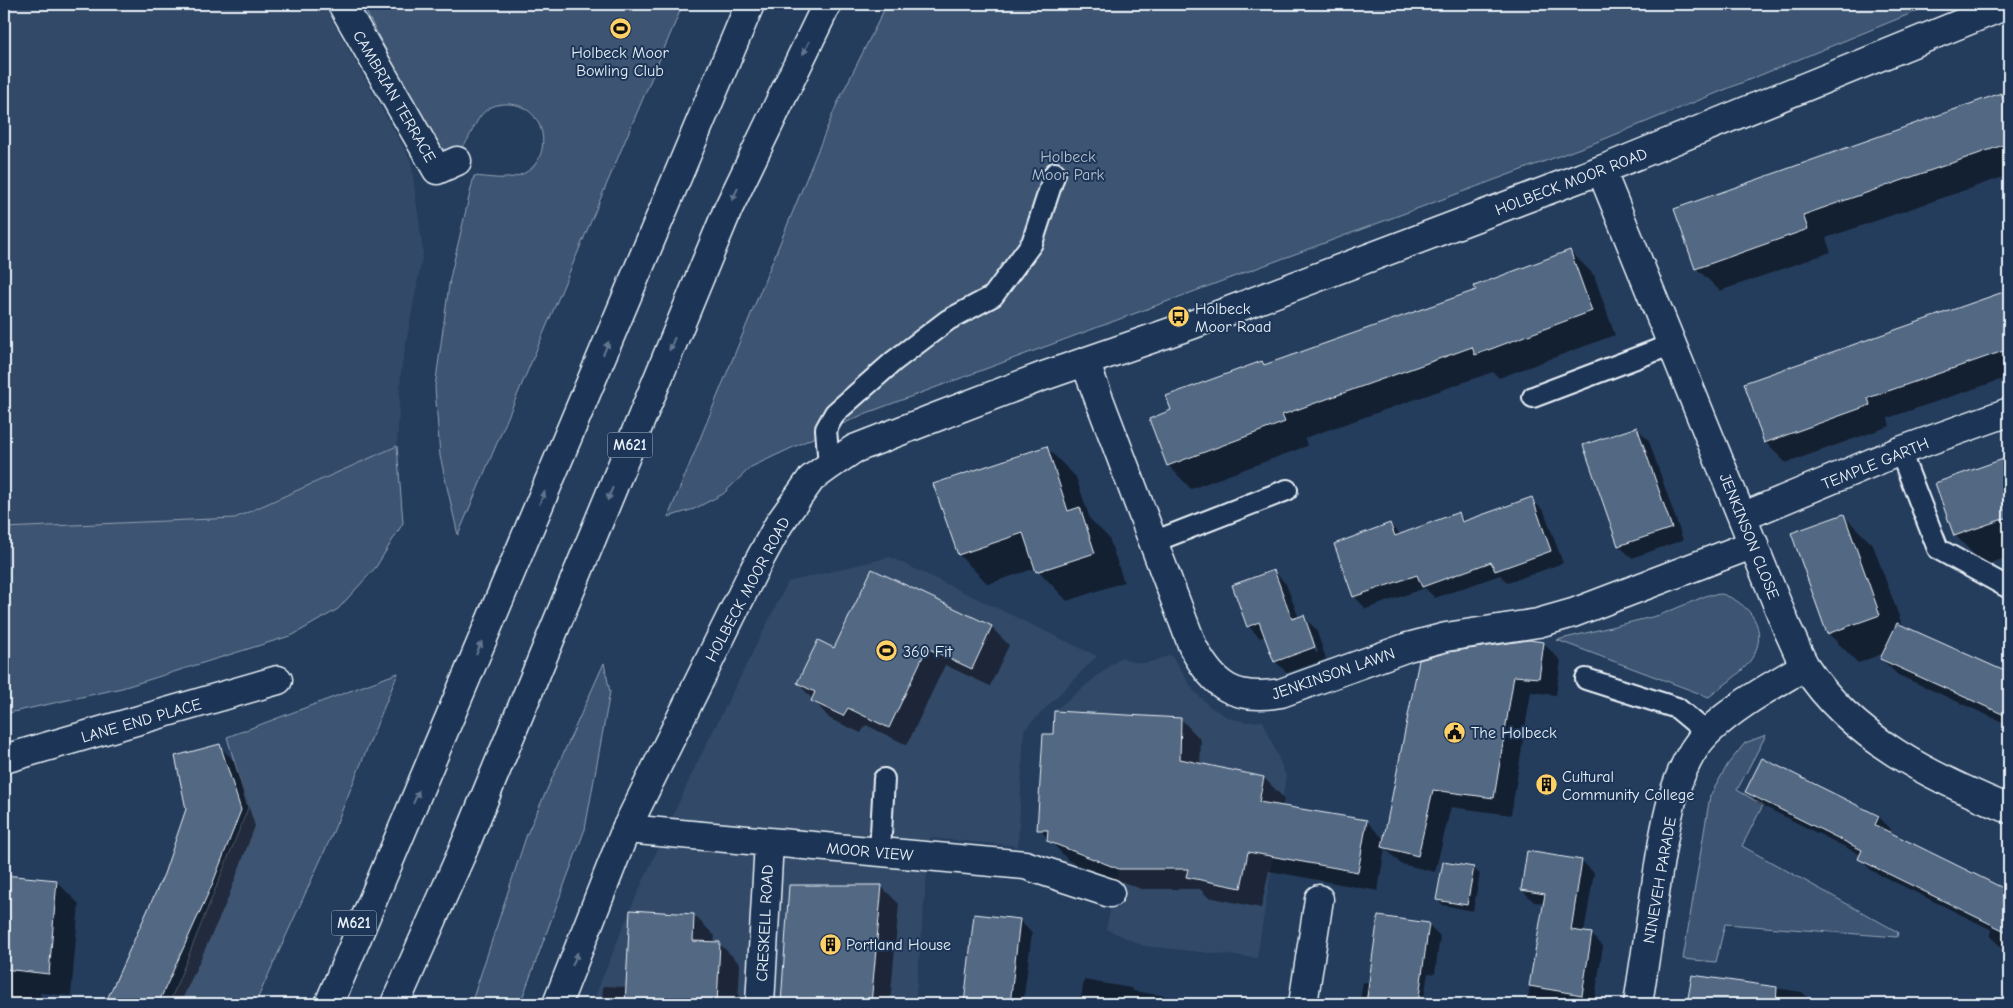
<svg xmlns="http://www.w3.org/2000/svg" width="2013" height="1008" font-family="'Comic Neue',sans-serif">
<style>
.built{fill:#334a68}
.green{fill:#3e5472;stroke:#93a2b5}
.shadow{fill:#0007;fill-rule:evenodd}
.building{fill:#536782;stroke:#e8f1f8}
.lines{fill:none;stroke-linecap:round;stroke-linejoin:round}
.service-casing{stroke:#e8f1f8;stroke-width:24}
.minor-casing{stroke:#e8f1f8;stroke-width:31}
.tertiary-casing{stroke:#e8f1f8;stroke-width:31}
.motorway-casing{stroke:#e8f1f8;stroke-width:31}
.service{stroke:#1d3557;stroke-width:20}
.minor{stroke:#1d3557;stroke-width:28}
.tertiary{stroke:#1d3557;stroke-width:28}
.motorway{stroke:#1d3557;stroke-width:28}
.oneway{fill:#64778f}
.labels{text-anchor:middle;stroke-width:4;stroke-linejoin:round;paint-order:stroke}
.shield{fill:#1d3557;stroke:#abb9c8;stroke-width:1}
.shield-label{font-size:15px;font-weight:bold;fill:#e8f1f8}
.poi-label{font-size:16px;fill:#e8f1f8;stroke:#1d3557;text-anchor:start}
.street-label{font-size:16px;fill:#e8f1f8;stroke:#1d3557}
.park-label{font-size:16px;fill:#b5c2d0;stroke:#1d3557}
</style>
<rect width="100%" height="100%" fill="#253d5d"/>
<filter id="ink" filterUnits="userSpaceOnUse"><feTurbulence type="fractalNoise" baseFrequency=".02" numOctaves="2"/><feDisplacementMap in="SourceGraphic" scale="10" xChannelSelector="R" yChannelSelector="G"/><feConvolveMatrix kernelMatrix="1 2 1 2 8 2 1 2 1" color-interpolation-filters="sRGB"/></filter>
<g filter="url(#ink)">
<path class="built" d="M4 4H323L411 161 423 252 401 370 397 446 235 518 4 528Z
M890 557 1097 656 1024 730 1018 846 930 838 915 1004H592L630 910 696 765 788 582Z
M1171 655 1194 691 1210 707 1229 718 1246 722 1263 721 1286 776 1257 958 1144 946 1106 929 1119 869 1047 841 1048 831 1037 830 1043 734H1053L1054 711 1121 657 1132 662 1147 663Z"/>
<path class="green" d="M362 4H683L458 535 440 456 435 387 450 278 474 176C489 177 506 181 520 175 555 162 548 107 510 104 460 101 482 168 436 146Z
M887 4H1934L1602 140 864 414 751 467 723 494 694 509 668 517 836 106Z
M397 446 403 523 376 567 338 609 293 635 122 688 4 714V528L235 518Z
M1722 594C1749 603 1770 629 1752 658 1743 673 1722 686 1709 697L1557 640 1660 615 1708 595Z
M604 663 610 692 585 829 520 1004H471L527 834Z
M398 673 331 837 255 1004H169L248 808 227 737Z
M1766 735 1737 790 1763 805 1742 846 1898 932 1897 937 1725 924 1716 962 1683 959 1710 796 1728 764 1745 743Z"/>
<path class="shadow" d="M2009 91V175L1826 238 1831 252 1720 291 1696 268 1676 210Z
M1570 251 1594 275 1615 335 1499 378 1493 372 1305 438 1307 446 1191 489 1168 465 1173 411 1262 362 1265 366 1478 291Z
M2009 292V377L1888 418 1890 426 1786 463 1765 442 1745 384Z
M1637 428 1649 441 1683 540 1632 558 1619 546 1585 446Z
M1046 447 1076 477 1090 519 1109 538 1124 582 1067 601 1036 568 988 584 959 555Z
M2009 459V557L1984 565 1955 535 1937 484Z
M1531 499 1544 511 1563 563 1508 583 1500 575 1435 598 1425 588 1366 609 1354 596 1390 524 1401 535 1459 514 1467 522Z
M1844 516 1873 545 1903 627 2009 675V725L1898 675 1881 659 1884 653 1858 663 1828 633Z
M1274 571 1286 584 1299 618 1303 617 1316 629 1326 659 1287 673 1275 661 1266 636 1260 638 1248 626ZM1307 630H1310L1318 652 1316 653Z
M991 627 1009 645 990 686 945 665 907 745 866 725 861 733 830 719 798 683 834 649Z
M1529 642 1544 644 1561 661 1556 695 1531 692 1511 815 1451 807 1435 872 1401 864 1385 848 1378 891 1269 871 1261 908 1208 897 1200 889H1141L1069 861 1039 829 1054 736 1181 719 1201 740 1200 765 1264 778 1284 798 1282 807 1366 821 1385 840Z
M2009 736V759L2002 751Z
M219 746 234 761 255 826 227 901 180 1004H111L108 1001 165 875Z
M1763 760 1879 817 1891 829 1889 833 2009 893V951L2002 948 1990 936 1992 930 1872 871 1860 859 1861 855 1759 804 1747 792Z
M1582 861 1594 873 1584 933 1591 934 1603 946 1594 1004H1527L1544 903 1534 902 1522 890Z
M1474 869 1480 874 1473 911 1443 905 1437 899Z
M4 877 56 881 79 904 71 996 40 993 42 1004H4Z
M790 886H881L899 904 890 1004H782Z
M694 915 715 936 714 943H719L740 964 738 1004H602L603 986 627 987Z
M975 915 1019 920 1032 933 1023 1004H964Z
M1428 924 1440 936 1435 974 1428 973 1423 1004H1359L1363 982 1370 983Z
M1693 976 1802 992 1814 1003 1819 1004H1688Z
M1084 980 1131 988 1134 991 1215 1004H1080Z"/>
<path class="building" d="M2001 93 2009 117V143L1803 215 1808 229 1695 269 1674 209Z
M1570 250 1592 311 1475 355 1472 347 1282 415 1285 422 1167 466 1149 419 1171 410 1166 396 1262 361 1264 365 1476 290 1474 286Z
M2009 290V349L1868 398 1870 405 1764 443 1744 383Z
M1637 427 1672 528 1618 546 1583 445Z
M1047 446 1068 511 1080 507 1095 553 1036 572 1023 533 958 555 933 484Z
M2009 457V517L1954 536 1935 483Z
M1532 497 1551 551 1495 571 1491 562 1422 587 1417 575 1353 597 1334 544 1390 523 1395 536 1459 512 1462 522Z
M1844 514 1880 615 1827 634 1791 533Z
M872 569 992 626 972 669 927 648 889 728 848 708 843 716 811 701 815 692 797 683 818 640 834 648Z
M1274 570 1292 619 1304 615 1315 647 1274 662 1259 622 1247 627 1232 585Z
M1897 623 2009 673V717L1880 659Z
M1529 640 1544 642 1539 678 1514 676 1494 798 1433 790 1418 856 1382 847 1419 660 1449 652Z
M1054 711 1181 718 1180 759 1264 777 1259 802 1367 820 1358 872 1248 852 1241 888 1186 877 1188 869H1119L1047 841 1048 830H1037L1043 734H1053Z
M220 744 241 810 212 885 158 1004H105L164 874 186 809 175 756Z
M1762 758 1879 816 1875 825 2009 891V933L1858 859 1862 850 1745 792Z
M1527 851 1582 860 1571 930 1592 933 1582 995 1529 986 1545 894 1521 890Z
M1443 862 1474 867 1467 905 1436 900Z
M4 875 57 880 49 974 4 969Z
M789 885H882L871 1004H781Z
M630 910 694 914 693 941 720 942 717 1004H625Z
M974 914 1020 919 1010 1004H964Z
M1378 916 1429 923 1418 1004H1366Z
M1692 975 1777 987 1776 1004H1687Z"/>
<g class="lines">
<defs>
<path id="service" d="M1533 397 1673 344
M1900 451 1938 549 2009 588
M829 466 826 429 835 413 894 361 948 320 993 296 1032 243 1055 173
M1153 542 1287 490
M1586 679 1677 708 1707 733
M880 852 884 779"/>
<path id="minor" d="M342 4 437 170 457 161
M1601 170 1787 628C1793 640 1798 654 1805 666 1852 739 1933 778 2009 809
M1085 362 1193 647C1214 687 1235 701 1281 693L1408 647 1446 637 1538 623 1573 613 1754 544
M1742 517 1900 451 2009 412
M4 759 278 680
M626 829 1025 865 1110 893
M760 1004 769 842
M1303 1004 1319 899
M1638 1004C1643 969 1649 934 1654 899 1662 847 1669 770 1708 732 1737 704 1772 686 1805 666"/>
<path id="tertiary" d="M557 1004 626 829 754 570 779 524 811 479 829 466 854 449 939 416 1041 377 1194 324 1601 170 2009 4"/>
<path id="motorway" d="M329 1004 750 4
M395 1004 461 855 728 209 827 4"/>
</defs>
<use href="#service" class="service-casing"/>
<use href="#minor" class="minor-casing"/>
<use href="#tertiary" class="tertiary-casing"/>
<use href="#motorway" class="motorway-casing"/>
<use href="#service" class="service"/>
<use href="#minor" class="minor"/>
<use href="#tertiary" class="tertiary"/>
<use href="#motorway" class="motorway"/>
</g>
<defs><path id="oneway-solid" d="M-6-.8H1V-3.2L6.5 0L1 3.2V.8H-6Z" transform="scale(1.25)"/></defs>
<g class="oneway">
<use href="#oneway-solid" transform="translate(806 48) rotate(116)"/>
<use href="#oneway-solid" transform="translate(735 194) rotate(116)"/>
<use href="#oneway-solid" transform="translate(672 344) rotate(112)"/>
<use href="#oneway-solid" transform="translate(606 348) rotate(-67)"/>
<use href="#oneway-solid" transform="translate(610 494) rotate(112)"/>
<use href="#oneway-solid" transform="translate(542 498) rotate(-67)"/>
<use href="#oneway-solid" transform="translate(479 648) rotate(-67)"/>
<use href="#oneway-solid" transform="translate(416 797) rotate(-67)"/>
<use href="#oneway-solid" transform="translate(575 959) rotate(-68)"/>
</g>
</g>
<defs>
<symbol id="stadium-disc" viewBox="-11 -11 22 22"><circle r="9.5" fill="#ffd166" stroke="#1d3557"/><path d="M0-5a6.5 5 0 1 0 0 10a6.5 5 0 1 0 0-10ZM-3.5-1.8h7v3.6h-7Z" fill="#111"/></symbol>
<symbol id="bus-disc" viewBox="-11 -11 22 22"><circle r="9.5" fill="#ffd166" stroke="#1d3557"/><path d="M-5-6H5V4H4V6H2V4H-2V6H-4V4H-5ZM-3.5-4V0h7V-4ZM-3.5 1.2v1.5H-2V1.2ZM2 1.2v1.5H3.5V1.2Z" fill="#111"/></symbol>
<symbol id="civic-disc" viewBox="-11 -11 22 22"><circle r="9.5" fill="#ffd166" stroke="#1d3557"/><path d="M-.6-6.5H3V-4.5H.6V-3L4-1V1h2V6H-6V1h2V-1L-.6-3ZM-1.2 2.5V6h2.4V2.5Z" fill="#111"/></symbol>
<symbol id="building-disc" viewBox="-11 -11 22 22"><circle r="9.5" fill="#ffd166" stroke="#1d3557"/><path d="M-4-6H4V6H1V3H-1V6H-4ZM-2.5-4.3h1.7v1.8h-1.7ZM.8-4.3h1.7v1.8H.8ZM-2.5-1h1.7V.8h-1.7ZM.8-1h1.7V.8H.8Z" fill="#111"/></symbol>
</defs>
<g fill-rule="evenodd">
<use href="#stadium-disc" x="608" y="16" width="25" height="25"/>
<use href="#bus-disc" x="1166" y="304" width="25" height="25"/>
<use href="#stadium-disc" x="874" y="638" width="25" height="25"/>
<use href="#civic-disc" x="1442" y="720" width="25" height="25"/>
<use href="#building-disc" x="1534" y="772" width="25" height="25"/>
<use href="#building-disc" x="818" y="932" width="25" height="25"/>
</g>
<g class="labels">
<g class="shield">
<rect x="607.5" y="432.5" width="45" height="25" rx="4"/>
<rect x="331.5" y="910.5" width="45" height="25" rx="4"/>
</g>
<g class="shield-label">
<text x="630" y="450">M621</text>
<text x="354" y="928">M621</text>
</g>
<g class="poi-label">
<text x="620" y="58" text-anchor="middle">Holbeck Moor<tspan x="620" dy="18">Bowling Club</tspan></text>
<text x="1195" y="314">Holbeck<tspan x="1195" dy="18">Moor Road</tspan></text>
<text x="903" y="657">360 Fit</text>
<text x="1471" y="738">The Holbeck</text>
<text x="1562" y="782">Cultural<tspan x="1562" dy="18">Community College</tspan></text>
<text x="846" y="950">Portland House</text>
</g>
<g class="street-label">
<text transform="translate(395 96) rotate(60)" y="6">CAMBRIAN TERRACE</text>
<text transform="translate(1571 181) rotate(-21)" y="6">HOLBECK MOOR ROAD</text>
<text transform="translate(1875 463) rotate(-22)" y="6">TEMPLE GARTH</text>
<text transform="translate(1750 536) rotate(68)" y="6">JENKINSON CLOSE</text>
<text transform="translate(747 589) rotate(-62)" y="6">HOLBECK MOOR ROAD</text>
<text transform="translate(1333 673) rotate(-19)" y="6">JENKINSON LAWN</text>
<text transform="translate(141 720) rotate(-16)" y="6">LANE END PLACE</text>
<text transform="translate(870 851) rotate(5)" y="6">MOOR VIEW</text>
<text transform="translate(1659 880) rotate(-80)" y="6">NINEVEH PARADE</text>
<text transform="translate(764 923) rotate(-87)" y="6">CRESKELL ROAD</text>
</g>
<g class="park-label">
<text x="1068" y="162">Holbeck<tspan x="1068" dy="18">Moor Park</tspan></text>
</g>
</g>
<rect width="2013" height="1008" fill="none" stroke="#1d3557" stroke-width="20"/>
<rect x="10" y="10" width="1993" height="988" fill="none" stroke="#e8f1f8" stroke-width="2" filter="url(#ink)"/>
</svg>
